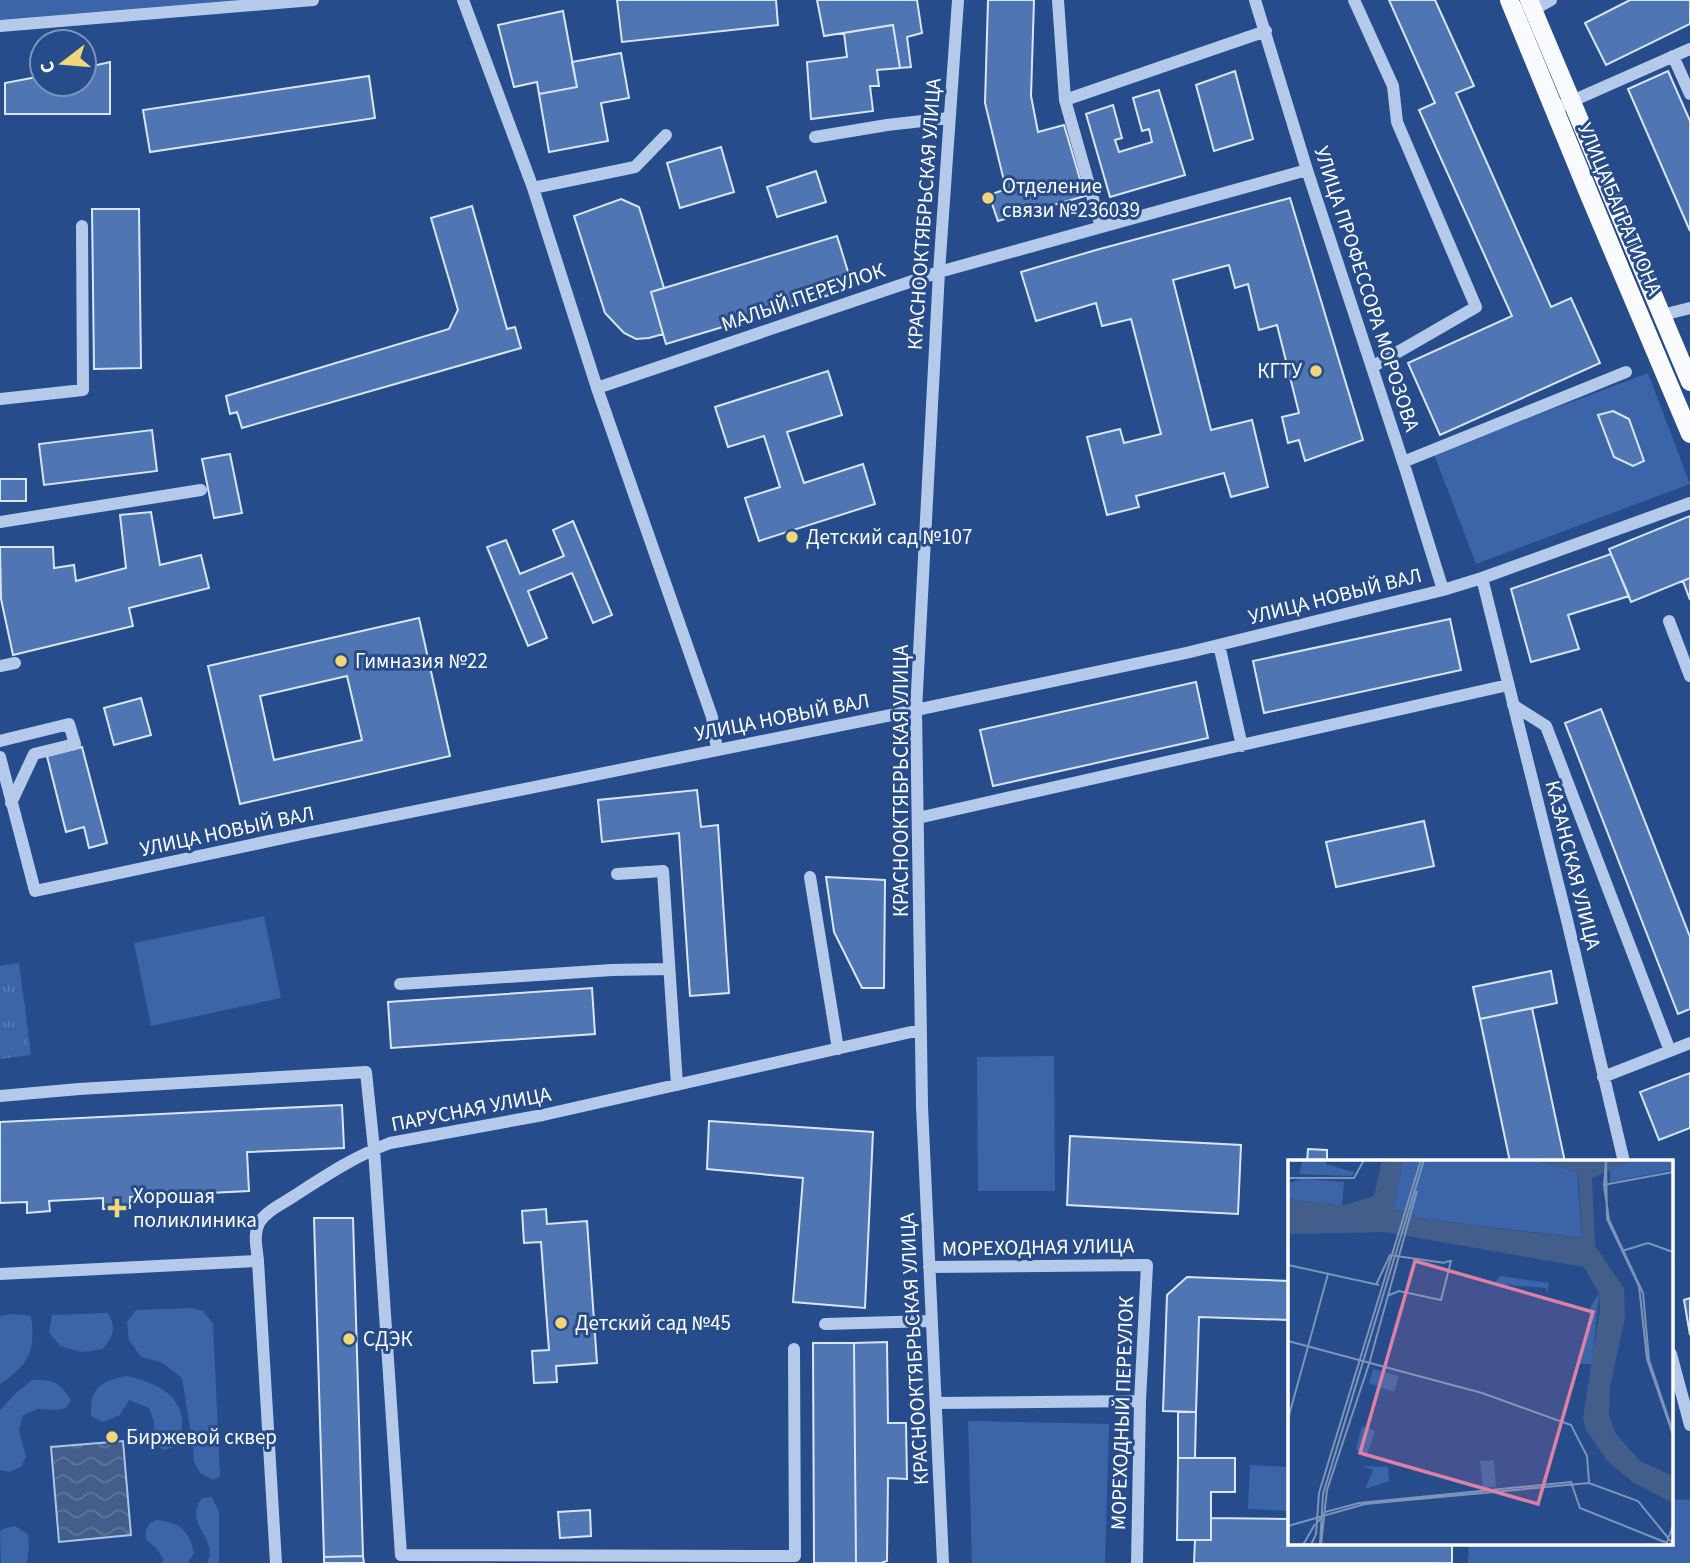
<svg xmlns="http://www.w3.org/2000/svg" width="1690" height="1563" font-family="'Source Sans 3',sans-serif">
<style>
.grass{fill:#3b65a8}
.park{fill:url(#park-tufts)}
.water{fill:url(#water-waves);stroke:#aac4ea;stroke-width:2}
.building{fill:#4f75b2;stroke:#d9e5f8;stroke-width:2;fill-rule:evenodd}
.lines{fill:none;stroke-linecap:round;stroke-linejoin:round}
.minor{stroke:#b5caea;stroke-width:12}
.major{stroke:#f8fafe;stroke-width:18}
.tram{stroke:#fff;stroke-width:2}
.poi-dot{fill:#f2d77a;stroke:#274c8b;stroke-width:2.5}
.labels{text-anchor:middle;stroke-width:6;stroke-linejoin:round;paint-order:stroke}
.poi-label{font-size:21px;fill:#fff;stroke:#274c8b;text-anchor:start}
.street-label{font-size:21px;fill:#fff;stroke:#274c8b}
.inset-road{fill:none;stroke:#7d94b9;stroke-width:2}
.view{fill:#dd80a5;fill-opacity:0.15;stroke:#dd80a5;stroke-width:3.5}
.inset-edge{fill:none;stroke:#fff;stroke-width:3.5}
</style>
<defs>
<pattern id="park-tufts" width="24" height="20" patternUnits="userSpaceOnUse" patternTransform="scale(1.75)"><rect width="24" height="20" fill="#3b65a8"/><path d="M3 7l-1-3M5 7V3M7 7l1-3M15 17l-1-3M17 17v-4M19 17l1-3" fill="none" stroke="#587cb5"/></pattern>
<pattern id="water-waves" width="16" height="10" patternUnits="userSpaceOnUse" patternTransform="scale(1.75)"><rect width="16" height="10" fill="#435e8b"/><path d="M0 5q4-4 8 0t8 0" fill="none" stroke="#5f769c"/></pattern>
</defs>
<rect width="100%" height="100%" fill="#274c8b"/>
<path class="grass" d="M0 0H313L0 26Z
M1648 373 1690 484 1476 564 1434 454Z
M264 916 281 998 151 1026 134 943Z
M1054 1056 1055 1191H978L977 1057Z
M191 1308 203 1311 213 1324 220 1476 213 1480 200 1473 194 1461 193 1445 182 1378 161 1362 141 1357 129 1340 127 1322 136 1310Z
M108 1313C117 1329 113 1335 103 1349L82 1352 60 1346 49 1332 52 1315Z
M13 1314 31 1316C36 1351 29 1364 0 1384V1316Z
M126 1376C165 1384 193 1402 178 1446L164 1450 153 1444 154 1422 149 1408 129 1400 120 1415 103 1422 91 1416C90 1387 100 1382 126 1376Z
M32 1380C54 1380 59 1381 71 1400L66 1408 56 1410 38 1409 23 1415 19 1430 26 1457 21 1467 9 1472 0 1470V1410L16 1393Z
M968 1421 1109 1424 1105 1563H972Z
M1250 1465 1289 1467V1511L1248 1509Z
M212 1497 219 1512V1563H207C220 1538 182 1525 202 1498Z
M1671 1499 1690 1500V1563H1468L1469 1544H1671Z
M157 1520C182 1524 188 1529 194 1553L188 1563H162L164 1560 156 1548 146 1540V1531L150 1523Z
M15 1526 28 1534 29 1546 27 1563H1L0 1531 2 1529Z"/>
<path class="park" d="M19 963 31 1055 0 1059V966Z"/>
<path class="water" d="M123 1441 131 1535 59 1542 51 1447Z"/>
<path class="building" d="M617 0H776L778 25 622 42Z
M817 0H917L922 33 907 37 911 67 900 68 893 25 824 36Z
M988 0H1034L1031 96 1038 132 1064 125 1085 196 998 221 989 195 1006 189 985 103Z
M1389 0H1435L1474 86 1456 93 1551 307 1571 298 1600 363 1440 435 1408 363 1512 316 1419 110 1435 103Z
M1630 0H1690V24L1606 65 1585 23Z
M563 11 577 87 539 94 537 82 514 87 498 25Z
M893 25 900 68 877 70 879 86H870L873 111 811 119 807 62 847 57 844 33Z
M621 53 629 98 601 103 608 141 549 152 539 94 577 87 572 62Z
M110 62V114H5V83L42 76V84H84V68Z
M1235 71 1253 139 1214 151 1196 85Z
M1668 71 1690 121V231L1628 89Z
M369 76 375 118 150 152 143 110Z
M1159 90 1185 175 1110 197 1086 114 1113 105 1122 138 1115 140 1119 152 1152 142 1149 129 1142 131 1133 98Z
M721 147 734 192 680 208 667 163Z
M816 171 826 202 777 217 767 187Z
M1290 198 1363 440 1305 461 1299 440 1288 443 1282 417 1299 413 1277 325 1259 330 1248 284 1235 288 1229 265 1173 280 1211 430 1252 420 1268 487 1231 497 1224 473 1136 496 1139 507 1107 515 1087 437 1120 429 1124 443 1161 434 1131 319 1102 326 1096 303 1036 321 1021 272 1096 250Z
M621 199 639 207 664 288 651 292 663 334 649 338 636 339 624 333 605 313 574 216Z
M472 206 507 329 515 327 521 348 242 428 237 412 230 414 226 396 449 329 458 310 431 218Z
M92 209H139L141 368 94 369Z
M837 236 853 288 666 344 651 292Z
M828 371 842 415 787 432 804 483 863 464 875 504 759 541 745 498 780 487 764 436 728 447 715 407Z
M1613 411 1629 419 1644 461 1633 466 1614 457 1598 415Z
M152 430 157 471 44 485 39 444Z
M230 454 242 513 214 518 202 459Z
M0 479H26V501H0Z
M151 512 160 565 201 555 209 588 129 608 133 626 13 655 1 599 0 547H53L54 568 74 565 76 581 126 568 120 515Z
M1690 516V578L1631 602 1609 549Z
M573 521 612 615 593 623 572 573 528 591 547 638 528 646 487 547 506 540 520 574 564 556 553 530Z
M1611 554 1629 596 1568 615 1579 649 1531 662 1511 589Z
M1690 578V600L1683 581Z
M419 618 450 756 240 804 208 666ZM347 676 362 740 274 760 260 696Z
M1450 619 1461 670 1264 713 1253 661Z
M1196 682 1208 738 993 786 980 730Z
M141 698 151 735 114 745 104 708Z
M1601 709 1690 937V1009L1678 1014 1565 723Z
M82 747 107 843 89 848 84 827 66 832 47 756Z
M697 790 701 827 718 825 729 993 690 996 679 833 602 842 598 800Z
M1424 821 1434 866 1336 887 1326 842Z
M826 877 885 880 884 988H862L834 932Z
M1551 971 1557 1003 1480 1019 1473 987Z
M592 988 595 1034 391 1048 388 1002Z
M1532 1008 1565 1162H1510L1480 1019Z
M1690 1073V1128L1659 1140 1640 1092Z
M342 1105 344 1148 247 1152 249 1191 130 1197V1208L103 1209V1198L49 1201 50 1211 27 1213V1202L0 1203V1122Z
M709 1121 873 1132 865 1308 793 1302 803 1178 707 1169Z
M1070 1136 1241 1145 1238 1214 1067 1205Z
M1308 1149 1327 1150V1162H1307Z
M546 1209 547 1224 587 1221 597 1363 556 1366 557 1382 534 1383 532 1351 549 1350 541 1242 524 1243 522 1211Z
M314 1218H353L363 1556 324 1557Z
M1187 1277 1289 1281V1320L1199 1317 1196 1412 1163 1411 1167 1295Z
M1690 1298V1335L1684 1300Z
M887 1342 888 1423H906L907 1479 888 1478 887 1561 881 1563H856L854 1343Z
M813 1343H854L856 1563H814Z
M1178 1412H1196L1195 1458H1178Z
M1178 1458H1235V1492H1211V1540H1177Z
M590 1510 591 1536 560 1538 558 1512Z
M1211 1518 1289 1519V1544H1452V1563H1194L1195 1540H1211Z
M363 1556 364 1563H324V1557Z"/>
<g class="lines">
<path class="minor" d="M463 0 533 188 597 388 712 717 717 750
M1058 0 1065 100
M1255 0 1307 170 1406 471 1443 590
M1354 0 1393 86 1397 122 1476 307 1372 367
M1533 10 1551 0
M0 26 313 0
M1673 56 1690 94
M1554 109 1690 49
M815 137 887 125 949 118
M533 188 635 167 666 135
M1101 227 1065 100 1266 31
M1662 315 1690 308
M597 388 939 272 1307 170
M0 399 83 390 82 226
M1403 462 1626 372
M0 522 201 490
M1482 578 1567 920 1624 1162
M1669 621 1690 676
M1219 645 1242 746
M0 666 15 663
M1513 705 1546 726 1670 1051
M0 741 69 724 75 744 34 754 11 803
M0 757 35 891 302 834 916 710 1186 653 1443 590 1482 578 1690 503
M918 818 1508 685
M617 874 663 871 677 1085
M810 877 838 1049
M400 984 612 970 669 969
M1603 1077 1690 1043
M0 1096 79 1089 366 1072 374 1149 401 1555 795 1556 794 1349
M929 1267 1147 1265 1140 1401 1137 1563
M0 1274 258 1261
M825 1324 931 1321
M1671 1354 1690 1425
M936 1403 1140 1401
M276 1563 258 1261C257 1249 253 1235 259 1223 266 1211 282 1204 294 1196 325 1176 355 1156 390 1143L543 1115 920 1030
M943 1563 922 1106 916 710 939 272 958 0"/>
<path class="major" d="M1509 0 1589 195 1690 434
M1529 0 1690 382"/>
<path class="tram" d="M1518 0C1576 138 1631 277 1690 415"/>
</g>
<g class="poi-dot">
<circle cx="988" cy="198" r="7"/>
<circle cx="1316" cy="371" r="7"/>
<circle cx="792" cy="537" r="7"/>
<circle cx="341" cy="661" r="7"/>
<path d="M113.5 1197.5h7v7h7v7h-7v7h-7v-7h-7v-7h7z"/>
<circle cx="561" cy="1323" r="7"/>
<circle cx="349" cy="1339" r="7"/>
<circle cx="112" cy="1437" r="7"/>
</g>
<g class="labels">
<g class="poi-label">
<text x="1002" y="193">Отделение<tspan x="1002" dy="24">связи №236039</tspan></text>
<text x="1302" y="378" text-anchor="end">КГТУ</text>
<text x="806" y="544">Детский сад №107</text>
<text x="355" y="668">Гимназия №22</text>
<text x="133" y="1203">Хорошая<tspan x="133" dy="24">поликлиника</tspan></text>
<text x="575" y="1330">Детский сад №45</text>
<text x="363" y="1346">СДЭК</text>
<text x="126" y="1444">Биржевой сквер</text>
</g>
<g class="street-label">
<text transform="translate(1620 209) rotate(67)" y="7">УЛИЦА БАГРАТИОНА</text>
<text transform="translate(924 214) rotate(-86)" y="7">КРАСНООКТЯБРЬСКАЯ УЛИЦА</text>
<text transform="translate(1367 289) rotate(72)" y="7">УЛИЦА ПРОФЕССОРА МОРОЗОВА</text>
<text transform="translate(803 297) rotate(-19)" y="7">МАЛЫЙ ПЕРЕУЛОК</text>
<text transform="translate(1335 596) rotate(-14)" y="7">УЛИЦА НОВЫЙ ВАЛ</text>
<text transform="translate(782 717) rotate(-11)" y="7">УЛИЦА НОВЫЙ ВАЛ</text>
<text transform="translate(901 781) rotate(-90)" y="7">КРАСНООКТЯБРЬСКАЯ УЛИЦА</text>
<text transform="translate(227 831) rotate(-12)" y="7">УЛИЦА НОВЫЙ ВАЛ</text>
<text transform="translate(1573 865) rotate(76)" y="7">КАЗАНСКАЯ УЛИЦА</text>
<text transform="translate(471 1109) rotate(-11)" y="7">ПАРУСНАЯ УЛИЦА</text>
<text transform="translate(1038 1247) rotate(-1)" y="7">МОРЕХОДНАЯ УЛИЦА</text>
<text transform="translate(914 1349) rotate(-93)" y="7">КРАСНООКТЯБРЬСКАЯ УЛИЦА</text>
<text transform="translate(1122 1413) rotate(-88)" y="7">МОРЕХОДНЫЙ ПЕРЕУЛОК</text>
</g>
</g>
<g transform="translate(1288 1160)">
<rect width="385" height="385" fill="#274c8b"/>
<path d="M311 133 304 204H291L303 146ZM85 209 111 216 106 232 81 223ZM74 266 87 271 78 297 68 289ZM206 300 208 327 195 328 192 301ZM74 306 100 307 101 321 77 329 85 310Z" fill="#3b65a8"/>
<path d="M15 0H38V4L66 12 64 16 11 14ZM212 116 261 123 259 134 258 128 206 124Z" fill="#3b65a8"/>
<path d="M115 0H246L289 12 294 78 135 59 106 49ZM348 0H385V10L322 22V9ZM15 19 56 22 54 45 0 39V23Z" fill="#3b65a8"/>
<path d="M94 0H115L106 49 135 59 290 78 294 71 290 13 246 0H348L304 18 307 86 336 128 337 158 322 226 321 255 328 274 352 301 385 316V343L346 323 320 302 298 270 295 258 312 149 311 133 296 107 96 72 0 74V39L57 45 86 36Z" fill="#435e8b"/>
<path class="inset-road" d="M318 0 319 59 351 126 359 199 385 275M318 0 316 25 321 60 355 133 361 200 385 272M0 18H66L76 0M315 25 385 12M334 91 360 83 385 92M0 105 91 125M88 125 102 95 157 103M99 136 111 131 153 140 163 101 157 102M0 181 194 233 283 265 299 296 301 322M0 259 40 114M30 362 37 352 71 343 283 322 292 348 384 385M0 366 77 344 301 323 350 341 385 384M15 385 27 364M23 385 28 374 31 333 133 0M32 385 35 334 136 0M33 385 39 330 81 204 129 31M378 385 385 365"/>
<path class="view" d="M127 101 305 152 250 344 72 293Z"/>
<rect width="385" height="385" class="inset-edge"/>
</g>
<g transform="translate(63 63) rotate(254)"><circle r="33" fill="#274c8b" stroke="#7d94b9" stroke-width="2"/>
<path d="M0-5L12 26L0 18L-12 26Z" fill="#f2d77a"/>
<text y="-10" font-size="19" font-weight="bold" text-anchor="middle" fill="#ffffff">С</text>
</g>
</svg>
